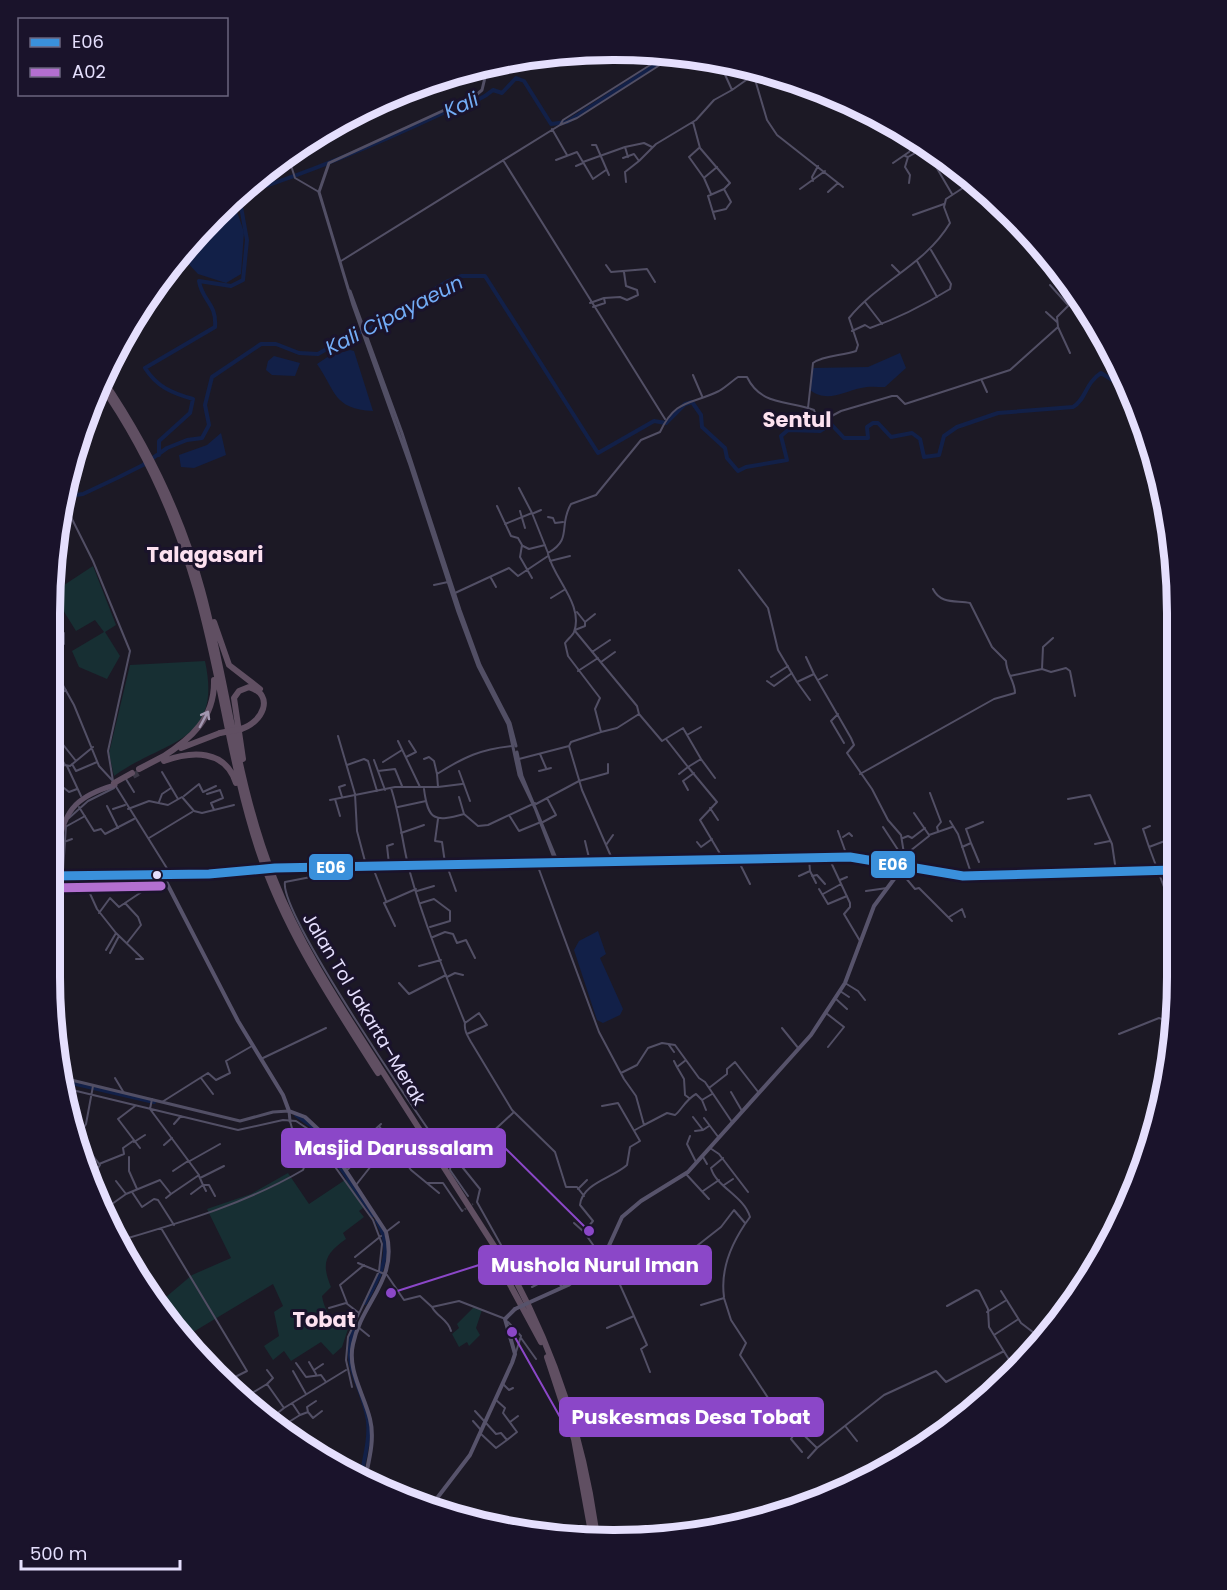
<svg xmlns="http://www.w3.org/2000/svg" width="1227" height="1590" font-family="Poppins,sans-serif">
<style>
.green{fill:#172f33}
.water{fill:#122048}
.lines{fill:none;stroke-linecap:round;stroke-linejoin:round}
.river{stroke:#122048;stroke-width:4}
.minor-tunnel{stroke:#3a3745;stroke-width:2;stroke-dasharray:2 1;stroke-linecap:butt}
.motorway-tunnel{stroke:#3a3745;stroke-width:6;stroke-dasharray:6 3;stroke-linecap:butt}
.minor{stroke:#524f65;stroke-width:2}
.tertiary{stroke:#524f65;stroke-width:3}
.secondary{stroke:#57536b;stroke-width:4}
.trunk{stroke:#5e5066;stroke-width:5}
.motorway{stroke:#604f62;stroke-width:6}
.secondary-bridge{stroke:#57536b;stroke-width:4}
.trunk-bridge{stroke:#5e5066;stroke-width:5}
.motorway-bridge{stroke:#604f62;stroke-width:6}
.bus-1-casing{stroke:#1a132b;stroke-width:14}
.bus-2-casing{stroke:#1a132b;stroke-width:14}
.bus-1{stroke:#3a90db;stroke-width:9}
.bus-2{stroke:#b36fd0;stroke-width:9}
.oneway{stroke:#a297b0}
.bus-dot{fill:#e5dffd;stroke:#1a132b;stroke-width:2}
.labels{text-anchor:middle;stroke-width:6;stroke-linejoin:round;paint-order:stroke}
.street-label{font-size:18px;fill:#e5dffd;stroke:#1a132b}
.water-label{font-size:20px;font-style:italic;fill:#73adf7;stroke:#1a132b}
.quarter-label{font-size:21px;font-weight:bold;fill:#fde1f0;stroke:#1a132b}
.rim{fill:none;stroke:#e5dffd;stroke-width:8}
.leader{fill:none;stroke:#8b47c8;stroke-width:2}
.callout-dot{fill:#8b47c8;stroke:#1a132b;stroke-width:2}
.callout{fill:#8b47c8;stroke:#8b47c8;stroke-width:2}
.callout-label{font-size:20px;text-anchor:middle;font-weight:bold;fill:#fff}
.line-badge{stroke:#1a132b;stroke-width:2}
.badge-label{font-size:16px;text-anchor:middle;font-weight:bold;fill:#fff}
</style>
<rect width="100%" height="100%" fill="#1c1925"/>
<path class="green" d="M93 566 116 625 105 632 120 656 107 679 79 667 72 651 104 632 95 620 76 631 63 610 51 618V583L55 591Z
M205 661C223 744 165 739 114 776L109 753 130 665Z
M288 1173 309 1204 348 1178 367 1205 359 1211 364 1217 343 1233 346 1239C325 1254 321 1263 331 1287L322 1296C325 1313 332 1320 348 1329L342 1347 333 1355 321 1342 291 1361 284 1351 273 1360 264 1346 279 1336 274 1312 283 1306 273 1284 185 1337 159 1303 192 1275 231 1258 207 1209 251 1194Z
M474 1307 482 1310 476 1328 480 1335 469 1346 467 1342 459 1347 452 1334 459 1328 457 1324Z"/>
<path class="water" d="M235 206 244 232 241 274 226 283 198 274 181 256Z
M350 350 354 351 373 411C333 409 336 391 317 364L329 356Z
M900 353 906 368 885 387C877 387 869 386 861 388 843 392 827 403 810 390L812 368 868 367Z
M274 356 300 363 295 376 272 375 266 370 268 361Z
M221 433 226 455 194 468 181 467 179 455 207 445Z
M598 931 606 954 600 958 623 1009 620 1015 603 1023 597 1020 574 950 579 941Z"/>
<g class="lines">
<path class="river" d="M250 191C317 170 379 143 443 113 460 105 477 104 493 90L502 93 516 78 524 81 551 124 567 122 671 55
M159 455V441L190 413 193 399C172 393 157 387 145 368L215 327C217 303 202 301 199 281L231 286 243 280 247 240 240 201
M65 489 68 496 83 494 117 478 143 465 167 448 187 440 202 438 209 425 205 405 212 377 261 344H276L299 353 318 354 344 339 371 328 448 281 461 276H485L598 453 654 421 666 423 685 404 692 402 701 415 702 427 725 448 727 458 738 471 746 467 787 460 781 436 788 430 820 431 831 424 844 438H868L867 427 873 423H878L891 437 912 433 920 439 924 457 939 455 944 436 957 427 998 413 1073 407C1086 400 1085 383 1101 373L1127 389
M63 1081 154 1102
M296 1115 312 1126 373 1215
M365 1303C380 1276 395 1251 377 1221
M354 1326C341 1370 362 1382 368 1421 370 1440 364 1459 361 1477"/>
<path class="minor-tunnel" d="M462 1211 473 1204"/>
<path class="motorway-tunnel" d="M133 776 140 772"/>
<path class="minor" d="M723 60 722 68 732 90 759 71
M754 76 767 120 777 135 838 183 828 192
M693 122 700 148 730 183 724 189 708 196 715 219
M560 125 563 120 666 55
M552 129 567 155
M921 141 952 194
M592 145H596L609 175
M625 147 644 143 652 147
M699 148 689 157 704 178 711 194
M288 156 295 178 319 192
M905 156 908 157 905 167 910 175 909 183
M908 157 924 148
M623 158 634 154 639 161 656 144 696 120 714 100 732 90
M503 160 665 419
M556 160 577 152 593 179 606 170
M583 162 625 147 628 157
M893 163 909 152 917 139
M576 166 583 163
M705 177 717 167
M813 181 812 177 818 166
M626 182 625 172 639 161
M838 183 843 187
M800 189 825 171
M1007 210 1022 237 1044 254 1075 296 1082 300 1086 315
M713 212 726 209 731 202 724 189
M913 215 944 204
M341 261 560 125 577 118 674 56
M917 261 937 297
M606 265 611 272 647 269 655 282
M892 265 900 273
M1050 285 1068 305
M865 302 882 324
M590 303 604 298
M593 307 605 303 604 298 620 297 627 300 638 295 637 290 626 286 624 272
M1046 312 1057 322
M1058 327 1070 353
M852 331 865 325 870 328C899 318 924 305 950 289L951 284 931 250
M693 375 702 396
M982 381 987 392
M808 408 813 363C824 355 842 356 856 351L858 345 849 318C879 281 925 265 950 223L944 207 946 199 972 182
M806 420 815 419
M519 488 532 513
M63 501 93 561 130 651 108 751 113 781
M497 506 511 536 518 538 522 545 520 557 532 578
M520 511 525 528
M534 513 541 510
M548 517 553 518 555 523 563 522
M505 524 532 513 548 553C573 539 558 526 571 504L596 495 641 440 660 432C676 398 691 405 719 391 726 387 732 381 738 377H747C761 406 787 400 814 410L817 418H828L841 411 892 396H897L905 404 1010 370 1058 327 1057 317 1077 297
M523 546 529 549 545 545
M550 561 570 556
M739 570 768 608 778 650 797 682 814 674 851 738 854 745 847 753 872 789 888 820 901 835 906 866
M491 578 496 587
M434 585 448 582
M455 593 509 568 518 576 548 556
M551 598 564 590
M577 612 585 622 595 614
M575 630 585 626V622
M575 631 637 706 639 714
M592 652 610 640
M50 654 64 644V633
M806 657 814 674
M50 662 74 705 99 766 112 780
M601 662 615 652
M1042 669 1043 647 1053 638
M578 671 598 658
M1010 676 1042 669 1051 672 1066 668 1070 671 1075 696
M771 677 788 666
M818 680 827 675
M767 681 774 686 792 673
M797 682 810 700
M50 701 66 690
M50 714 62 730 57 737 76 761
M838 714 831 721 844 743
M50 729 57 737
M601 732 617 728 639 714 662 741 683 728 701 759 688 767 717 802 700 820 722 857
M687 735 701 727
M338 736 355 794 357 831 366 865
M666 739 688 767 679 774
M398 741 420 787
M569 746 582 790 613 861
M59 754 65 765
M540 754 546 768
M406 757 416 752 409 741
M424 759 429 757 434 761 437 774
M519 759 569 746 571 742 601 732 595 709 600 698 568 656 565 643C568 639 573 635 574 632 584 605 554 579 548 554
M701 759 715 778
M374 760 385 790
M383 762 402 750
M72 764 76 771 97 762
M347 765 364 759 368 761 377 791
M67 766 81 796
M378 771 395 769 402 786
M459 771 470 801
M539 771 551 768
M162 772 178 799
M50 774 65 765 70 766 93 747
M860 774 994 699 1015 693C1015 681 1006 673 1006 661L992 647 970 603C957 600 941 605 933 589
M50 777 56 791
M126 779 134 792
M115 785 168 870
M438 787 462 784
M391 788C400 815 402 842 409 869 423 920 445 974 465 1023
M424 789C428 821 435 822 464 814
M688 790 683 781 694 773
M930 793 941 822 937 827 938 831
M207 794 220 790 223 798 211 803 214 810
M184 796 199 784 203 792 216 786
M342 797 339 787 345 785
M459 797 464 814 478 826 488 825 535 803
M335 799 340 816
M1068 799 1090 795 1112 844 1116 871
M330 800 395 787H438L437 774C464 757 481 749 512 746
M159 802 162 794 171 788
M536 804 579 781 608 773V764
M107 806 118 828
M79 807 94 831 101 829 105 834 134 819
M398 807 426 801
M710 808 718 820
M113 809 125 805
M128 809 149 801 168 805 182 797 194 811 202 813 234 805
M63 811 54 801 53 794 64 788 69 792 77 789
M914 813 929 835 952 827
M509 815 519 831 541 822
M69 818 88 801 114 788
M438 819 435 841 442 842 445 863
M950 821 958 834 972 876
M543 822 556 815 547 798
M67 826 85 816
M883 827 904 859
M50 828 56 825
M838 831 847 856
M401 833 424 825
M843 837 849 833 852 836
M149 838 192 812
M903 838 908 836 912 838 925 828
M585 841 590 862
M64 842 72 839
M697 842 701 847 712 839
M971 843 966 829 983 822
M1095 844 1110 841
M606 845 613 835
M962 847 971 843 979 862
M1149 847 1143 829 1150 826
M905 855 929 836
M829 858 850 903V907L844 914 860 941
M809 859 810 871 816 883
M738 860 750 884
M389 864 387 846 393 844
M537 864 599 1032 624 1079 636 1096 644 1125 635 1130
M447 866 456 891
M319 868 316 876 285 882C279 914 422 1121 449 1159L459 1163 514 1112
M373 868 386 901
M63 871 66 826
M900 871 915 889 919 888 952 921
M82 876 97 909 116 933 143 959H136
M799 876 810 871
M812 876 817 875 825 884
M840 880 847 877
M819 889 828 904 847 896
M417 891 434 886
M866 891 887 888
M823 894 841 884
M125 903 138 917 141 925 127 943
M421 903 434 899 450 911V921L430 927
M1173 911 1149 847 1170 839 1173 847
M99 913 110 898 119 907 143 891 166 884
M949 917 962 909 965 917
M395 926 384 903 416 889
M433 937 445 932 453 934 457 943 466 940 475 958
M106 950 116 933
M110 953 119 936
M419 966 441 960
M447 977 455 973 463 975
M399 983 409 994 446 975
M845 983 858 991 865 1000
M840 991 849 997
M836 999 847 1009
M826 1013 844 1027 828 1047
M1173 1013 1166 1007 1167 1004 1173 1003
M782 1028 799 1049
M467 1034 487 1025 479 1013 465 1023C464 1030 467 1035 471 1042L512 1110 555 1152 566 1187H577L584 1196
M1119 1034 1159 1018 1165 1020
M1170 1037 1164 1021 1173 1016
M669 1045 674 1052
M263 1058 326 1028
M674 1061 677 1067 686 1060
M677 1067 684 1079 685 1095 689 1098
M621 1073 637 1065 648 1048 662 1043 675 1045 699 1078 705 1082 732 1122
M115 1078 124 1093
M201 1078 213 1094
M64 1088 238 1130 283 1120 296 1121 308 1129 373 1220 382 1244 379 1271 348 1337 346 1360 352 1387
M709 1088 727 1074V1069L735 1062 759 1093
M731 1092 742 1111
M702 1100 712 1094
M162 1102 208 1073 216 1080 230 1073 226 1061 252 1046
M135 1106 118 1119 140 1148
M602 1106 618 1103 640 1141 630 1147 627 1165C613 1178 582 1183 580 1205L593 1221 584 1232 603 1259 612 1267 647 1345 641 1349 650 1372
M693 1117 703 1130 709 1126
M704 1118 719 1138
M174 1124 181 1116
M644 1125 667 1113 675 1115C681 1111 685 1100 696 1094L702 1100 706 1110
M379 1126 400 1155 410 1148
M695 1131 703 1130
M690 1136 687 1144 696 1162
M79 1138 100 1165 92 1177 104 1200 112 1204 126 1194
M76 1140 86 1124 93 1086
M134 1142 145 1135
M164 1145 172 1138
M355 1145 367 1137
M710 1148 719 1154 748 1192
M336 1152 346 1154 354 1149
M129 1157V1171L137 1189
M703 1157 707 1164
M723 1158 711 1168C716 1187 744 1196 750 1217 733 1240 720 1268 724 1297
M382 1159 389 1163 400 1155 411 1170 439 1193
M88 1161 96 1171
M451 1161 450 1170 468 1196
M188 1162 220 1144
M459 1163 480 1189 477 1202 515 1270 536 1257 548 1278
M99 1164 124 1154 123 1148 133 1141
M173 1171 188 1161
M346 1171 372 1146
M686 1174 709 1199
M199 1176 203 1185H209L215 1196
M200 1178 224 1166
M116 1181 126 1194 160 1180 171 1194 199 1175 150 1109 152 1099
M427 1183H443L462 1211
M356 1185 371 1166 382 1159 367 1137 381 1124
M724 1185 733 1179
M578 1189 587 1180
M703 1191 719 1180
M132 1192 142 1207 154 1199 158 1200 174 1225
M191 1194 203 1185 206 1191
M166 1198 171 1194
M574 1223 584 1232
M161 1228 247 1371 227 1381 237 1393
M386 1232 399 1222
M118 1241C182 1222 245 1204 303 1170L305 1165 298 1150 290 1121
M684 1256 721 1227 734 1210 745 1223
M355 1257 381 1236
M358 1263 387 1275 404 1300 420 1296 432 1307 459 1301 503 1318
M551 1265 553 1276 563 1288
M532 1287 553 1276
M1001 1291 1021 1323 1042 1339
M347 1303 340 1285 364 1265
M701 1305 724 1298 731 1320 746 1343 740 1355 772 1404 817 1448 884 1395 936 1371 946 1382 1004 1351
M947 1306 976 1290 979 1291 988 1309 989 1327 1016 1371
M432 1307C437 1317 448 1319 451 1331
M329 1308 346 1303 359 1313
M987 1312 1005 1301
M508 1322 521 1336 516 1352
M358 1327 369 1336
M607 1328 634 1316
M994 1335 1017 1320
M521 1338 536 1359
M309 1362 316 1374
M296 1363 306 1377 321 1375 326 1382
M314 1370 323 1364
M293 1371 306 1394
M267 1384 273 1378 267 1370
M503 1384 509 1390 513 1388
M244 1398 267 1384 284 1408 346 1370
M475 1411 496 1434 501 1433 507 1440 517 1432 503 1413 505 1408 496 1400
M308 1412 307 1407 316 1401
M275 1415 284 1408
M300 1415 308 1412 313 1418 322 1411
M277 1420 288 1431
M473 1421 481 1430
M510 1422 518 1416
M284 1425 300 1415 292 1403
M846 1427 857 1441
M797 1429 791 1439 802 1452
M481 1434 496 1448 507 1440
M295 1437 298 1435
M808 1458 817 1448"/>
<path class="tertiary" d="M488 65 482 90 475 96 329 163 319 192 353 305 410 465 458 612 478 666 508 724 519 775 535 808 556 863
M350 291 402 433 460 610 480 665 510 723 516 746
M517 752 522 776 558 863
M63 1078 240 1121 273 1112 289 1111 290 1121"/>
<path class="secondary" d="M160 870 238 1021 283 1095 289 1111 305 1117 320 1131 386 1232C399 1280 362 1301 353 1344 347 1370 364 1394 370 1419 375 1439 369 1460 365 1479
M528 1303 568 1285 602 1261 622 1217 641 1201 688 1172 811 1035 845 983 874 906 900 871 901 865
M431 1506 470 1455 512 1363 515 1354 505 1319 515 1309"/>
<path class="trunk" d="M275 868 850 857 963 876 1173 870
M50 876 209 874 259 869
M63 876C56 866 57 856 59 845 64 808 80 795 115 785"/>
<path class="motorway" d="M102 378C147 444 181 513 202 590 228 685 237 786 274 878 300 945 340 1005 379 1066 424 1136 469 1207 514 1277 558 1360 585 1445 597 1538
M100 384C144 447 175 516 196 589 221 675 230 764 258 849 285 931 332 1001 378 1073
M214 622 229 665 260 689
M241 729C262 723 276 695 249 687L239 691 234 698 243 759
M181 748 220 733
M161 758C191 739 215 718 214 680
M164 761C192 751 225 749 236 783
M139 769 164 756
M114 783 132 773
M493 1253 541 1342
M547 1357 574 1439 592 1538"/>
<path class="secondary-bridge" d="M515 1309 528 1303"/>
<path class="trunk-bridge" d="M259 869 275 868"/>
<path class="motorway-bridge" d="M220 733 241 729"/>
<defs>
<path id="bus-1" d="M50 876 209 874 275 868 850 857 963 876 1173 870"/>
<path id="bus-2" d="M50 888 161 886"/>
</defs>
<use href="#bus-1" class="bus-1-casing"/>
<use href="#bus-2" class="bus-2-casing"/>
<use href="#bus-1" class="bus-1"/>
<use href="#bus-2" class="bus-2"/>
</g>
<defs><path id="oneway-shaft" d="M-6 0H5M1.5-3L5.5 0L1.5 3" fill="none" stroke-width="1.6" stroke-linecap="round" stroke-linejoin="round" transform="scale(1.5)"/></defs>
<use class="oneway" href="#oneway-shaft" transform="translate(204 719) rotate(-62)"/>
<circle class="bus-dot" cx="157" cy="875" r="5"/>
<g class="labels">
<g class="street-label">
<text transform="translate(364 1009) rotate(59)" y="6">Jalan Tol Jakarta–Merak</text>
</g>
<g class="water-label">
<text transform="translate(461 105) rotate(-24)" y="7">Kali</text>
<text transform="translate(394 315) rotate(-27)" y="7">Kali Cipayaeun</text>
</g>
<g class="quarter-label">
<text x="797" y="427">Sentul</text>
<text x="205" y="562">Talagasari</text>
<text x="324" y="1327">Tobat</text>
</g>
</g>
<path d="M0 0H1227V1590H0ZM613 60H614A553 553 0 0 1 1167 613V977A553 553 0 0 1 614 1530H613A553 553 0 0 1 60 977V613A553 553 0 0 1 613 60Z" fill="#1a132b" fill-rule="evenodd"/>
<path class="rim" d="M613 60H614A553 553 0 0 1 1167 613V977A553 553 0 0 1 614 1530H613A553 553 0 0 1 60 977V613A553 553 0 0 1 613 60Z"/>
<path class="leader" d="M589 1231L505 1148M391 1293L479 1265M512 1332L560 1417"/>
<g class="callout-dot">
<circle cx="589" cy="1231" r="6"/>
<circle cx="391" cy="1293" r="6"/>
<circle cx="512" cy="1332" r="6"/>
</g>
<g class="callout">
<rect x="282" y="1129" width="223" height="38" rx="6"/>
<rect x="479" y="1246" width="232" height="38" rx="6"/>
<rect x="560" y="1398" width="263" height="38" rx="6"/>
</g>
<g class="callout-label">
<text x="394" y="1155">Masjid Darussalam</text>
<text x="595" y="1272">Mushola Nurul Iman</text>
<text x="691" y="1424">Puskesmas Desa Tobat</text>
</g>
<g class="line-badge">
<rect x="870" y="850" width="46" height="29" rx="6" fill="#3a90db"/>
<rect x="308" y="853" width="46" height="28" rx="6" fill="#3a90db"/>
</g>
<g class="badge-label">
<text x="893" y="870">E06</text>
<text x="331" y="873">E06</text>
</g>
<rect x="18" y="18" width="210" height="78" fill="#1a132b" stroke="#6b657f" stroke-width="1.5"/>
<rect x="30" y="38" width="30" height="9" fill="#3a90db" stroke="#6b657f" stroke-width="1.5"/>
<text x="72" y="48" font-size="18" fill="#e5dffd">E06</text>
<rect x="30" y="68" width="30" height="9" fill="#b36fd0" stroke="#6b657f" stroke-width="1.5"/>
<text x="72" y="78" font-size="18" fill="#e5dffd">A02</text>
<path d="M21 1560v9h159v-9" fill="none" stroke="#e5dffd" stroke-width="3"/>
<text x="30" y="1560" font-size="18" fill="#e5dffd" stroke="#1a132b" stroke-width="4.5" paint-order="stroke">500 m</text>
</svg>
